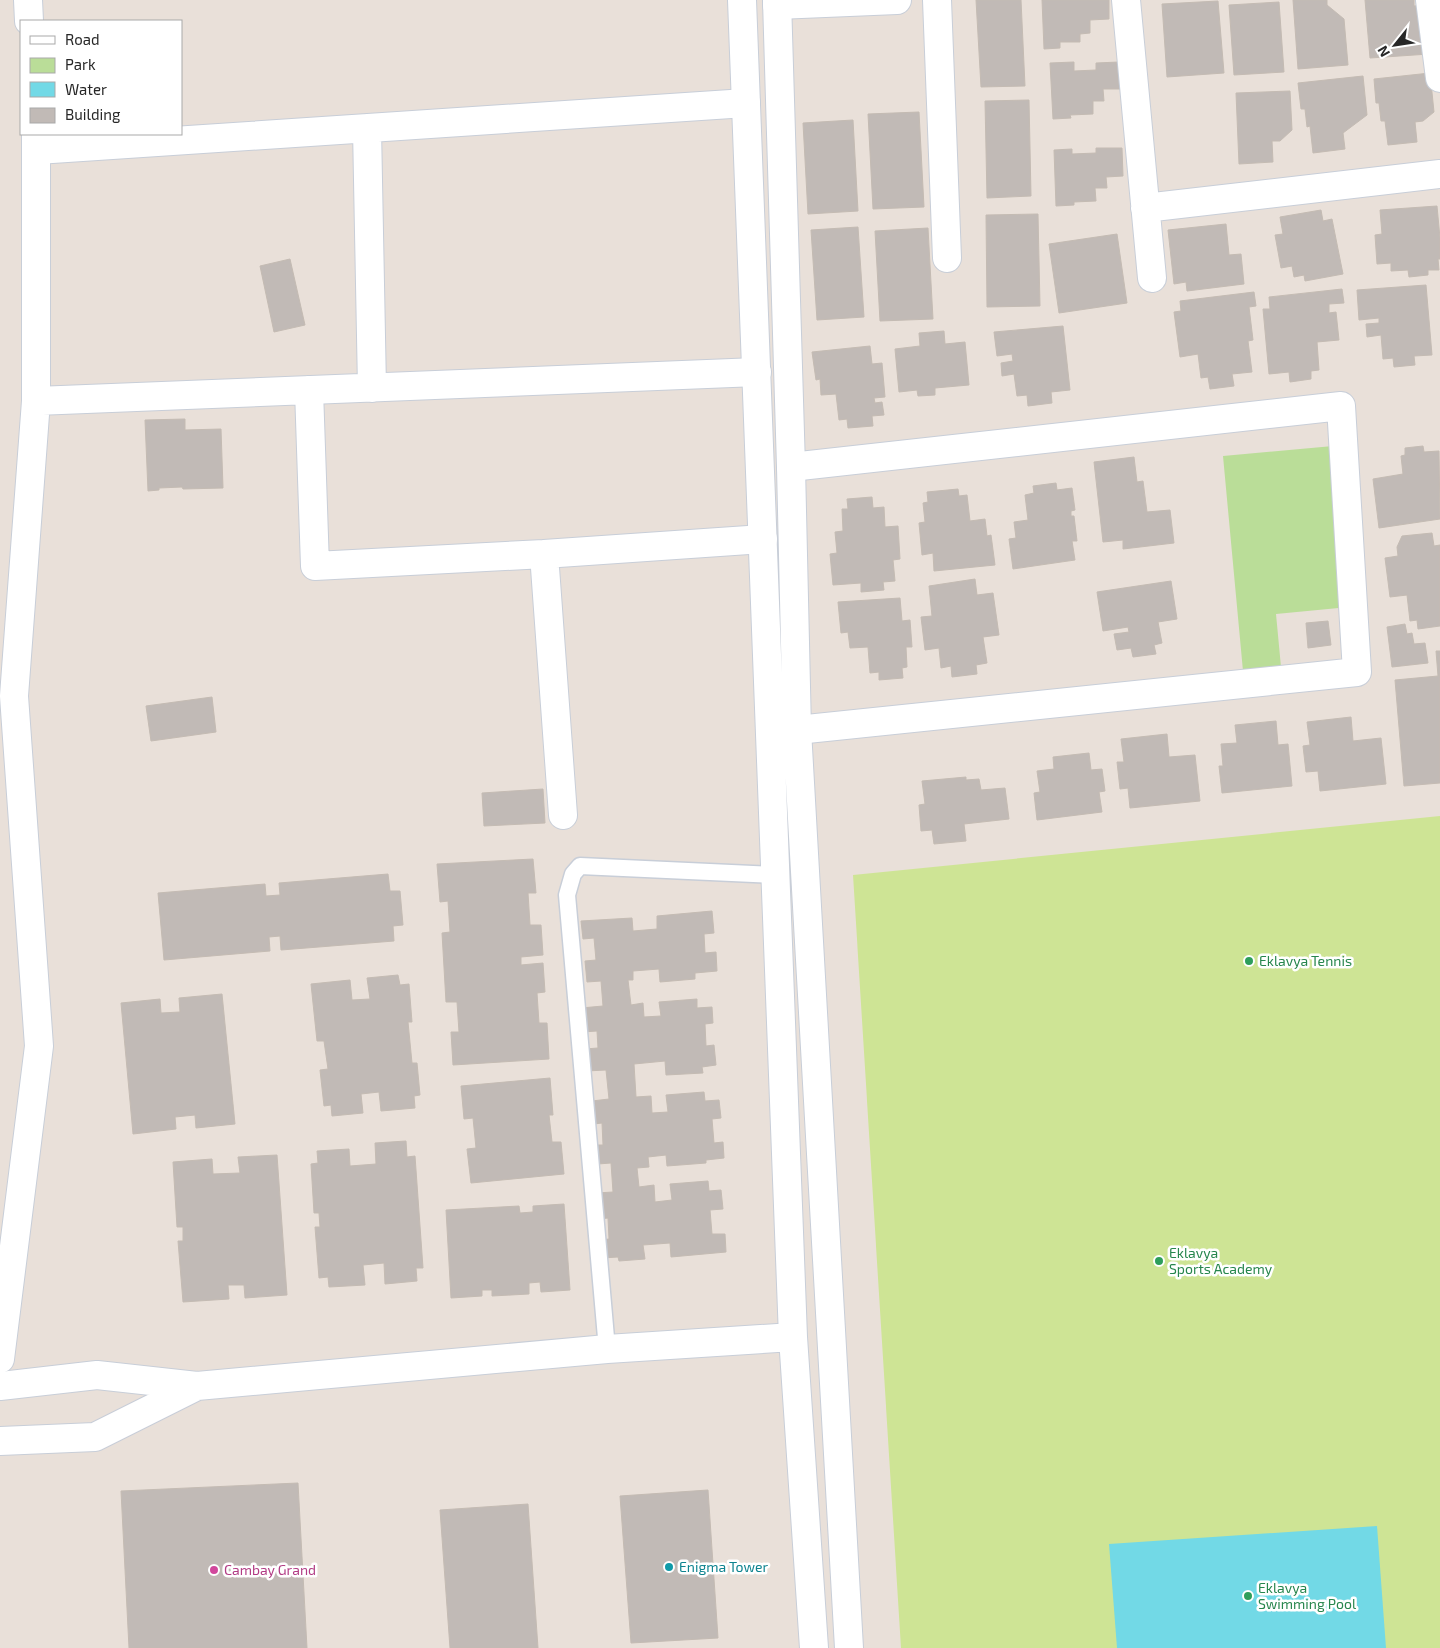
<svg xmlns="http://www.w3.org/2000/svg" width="1440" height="1648" font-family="'Exo 2',sans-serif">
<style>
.green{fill:#badd98}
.pitch{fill:#cee495}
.water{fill:#72d9e6}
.building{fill:#c1bab6;stroke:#c4bbb3}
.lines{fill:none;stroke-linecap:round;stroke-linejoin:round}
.lane-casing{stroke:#c8ced8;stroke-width:19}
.street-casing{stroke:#c8ced8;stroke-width:30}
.secondary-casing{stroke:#c8ced8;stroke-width:30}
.lane{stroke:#fff;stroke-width:16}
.street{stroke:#fff;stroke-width:28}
.secondary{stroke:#fff;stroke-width:28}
.leisure-dot{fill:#2e9e5b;stroke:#fff;stroke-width:2}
.culture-dot{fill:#0f9aa8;stroke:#fff;stroke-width:2}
.hotel-dot{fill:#d1479c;stroke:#fff;stroke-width:2}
.labels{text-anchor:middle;stroke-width:5;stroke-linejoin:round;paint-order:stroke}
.leisure-label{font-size:14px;fill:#27864d;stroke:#fff;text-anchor:start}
.culture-label{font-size:14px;fill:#0d838f;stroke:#fff;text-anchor:start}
.hotel-label{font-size:14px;fill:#b23c85;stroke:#fff;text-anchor:start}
</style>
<rect width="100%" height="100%" fill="#e9e0d9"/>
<path class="green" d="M1333 446 1349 607 1276 614 1281 667 1243 671 1223 456Z"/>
<path class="pitch" d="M1440 816V1648H901L853 875Z"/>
<path class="water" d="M1377 1526 1386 1648H1117L1109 1544Z"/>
<path class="building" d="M976 0H1021L1025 86 981 87Z
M1042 0H1109V19L1090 20V33L1080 34V42H1060V48L1044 49Z
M1293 0H1327V5L1344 19 1348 65 1298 69Z
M1365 0H1414V6L1425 5 1429 54 1370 58Z
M1218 1 1224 73 1167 77 1162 4Z
M1279 2 1284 72 1234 75 1229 5Z
M1074 62V71L1096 70V63L1119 62 1120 89H1103L1104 101H1093V114L1070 115 1071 118 1053 119 1050 63Z
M1430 73 1434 112 1423 121 1415 122 1417 142 1388 145 1385 121H1381L1379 103H1376L1374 79Z
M1363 76 1367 115 1343 133 1345 149 1313 153 1310 126 1307 127 1305 109H1301L1298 83Z
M1290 91 1292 130 1280 141H1272L1273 162 1239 164 1236 93Z
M1029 100 1031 196 987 198 985 101Z
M919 112 924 207 873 209 868 114Z
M853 120 858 211 808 214 803 123Z
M1096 148H1122L1123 176 1106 177 1107 188H1095L1096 201 1074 202V205L1056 206 1054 150 1072 149V154L1096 153Z
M1437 206 1440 238V259H1438L1439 270H1428V275L1409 277 1408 270 1391 271V263L1377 264 1375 235 1382 234 1380 210Z
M1321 210 1323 221 1332 219 1343 274 1305 281 1304 275 1294 277 1292 266 1281 268 1275 235 1283 234 1280 217Z
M1038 214 1040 306 987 307 986 215Z
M1226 224 1229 255 1241 254 1244 284 1187 291 1186 282 1174 284 1168 230Z
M858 227 864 317 817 320 811 230Z
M928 228 933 319 880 321 875 231Z
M1117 234 1127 303 1059 313 1049 244Z
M290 259 305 325 274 332 260 266Z
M1426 285 1432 355 1414 356 1415 365 1394 367 1393 358 1383 359 1381 335 1367 337 1366 324 1379 323V318L1359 320 1357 290Z
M1342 289 1344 303 1329 304V313L1336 312 1339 340 1317 342 1319 370 1311 371V379L1290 382 1289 372 1269 374 1263 309H1270L1269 297Z
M1254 292 1256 306 1249 307 1253 340 1248 341 1252 372 1232 374 1234 386 1210 389 1208 377 1201 378 1198 354 1180 357 1174 312 1181 311 1180 301Z
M1063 326 1070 390 1051 392 1052 403 1028 406 1027 395 1017 396 1014 374 1002 376 1001 363 1013 361 1012 354 997 356 994 332Z
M944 331 945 344 965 342 969 385 935 388V395L918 396 917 390 899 392 895 349 920 346 919 333Z
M870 346 872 364 882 363 885 397 874 398 875 403 882 402 884 415 872 416 873 426 848 428 847 419 839 420 836 394 821 395 820 379 816 380 812 352Z
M185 419V430L221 429 223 488 183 489 182 487 159 488V490L148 491 145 420Z
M1423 446 1424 452 1439 451 1440 519 1379 528 1373 479 1403 474 1401 456 1405 455V448Z
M1134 457 1137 482 1143 481 1147 512 1170 510 1174 543 1123 549V540L1103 542 1094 462Z
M1056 483 1057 490 1072 488 1075 510 1071 511V516H1074L1077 541H1072L1075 560 1013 569 1009 539 1016 538 1014 522 1028 520 1025 495 1034 493 1033 486Z
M958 489 959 496 967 495 970 521 985 519 987 536 991 535 995 565 934 571 933 553 922 555 919 523 925 522 923 503 928 502 927 492Z
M872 497 873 508 884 507 885 527 898 526 900 559 893 560 895 581 883 582 884 590 861 592V583L833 585 830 554 837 553 835 532 843 531 842 509H848L847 499Z
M1432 533 1434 546 1440 545V626L1418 629 1417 620 1410 621 1407 595 1390 597 1385 558 1398 556 1397 547 1402 536Z
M975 579 977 595 993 593 999 635 983 637 987 663 976 665 977 674 952 677 951 666 941 668 939 648 925 650 921 617 932 616 929 586Z
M1171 581 1177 619 1158 622 1162 643 1154 645 1156 654 1133 657 1131 648 1117 650 1114 634 1129 632 1128 627 1103 631 1097 592Z
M900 598 902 621 910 620 912 647H906L907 667 902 668 903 678 879 680V672L870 673 868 647 850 648 848 632 841 633 838 602Z
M1328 621 1331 645 1308 648 1306 623Z
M1405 624 1407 634 1412 633 1414 644 1425 643 1428 663 1392 667 1387 627Z
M1436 651H1440V783L1404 786 1395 680 1438 676Z
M212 697 216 732 151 741 146 706Z
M1351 717 1353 741 1381 738 1386 784 1320 791 1318 771 1306 772 1303 746 1310 745 1307 722Z
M1276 721 1278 745 1288 744 1292 786 1222 793 1219 766H1223L1221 744 1237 743 1235 725Z
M1167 734 1169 757 1195 755 1200 801 1130 808 1128 788 1120 789 1117 762H1124L1121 739Z
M1089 753 1091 770 1102 769 1105 791 1099 792 1102 812 1037 820 1034 793 1040 792 1037 771 1054 769 1053 757Z
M966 777V780L979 779 981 790 1005 788 1009 819 964 824 966 841 934 844 932 830 921 831 919 805 925 804 922 781Z
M543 789 545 823 484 826 482 793Z
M533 859 536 893H528L530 925H541L543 955 521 957V965L543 963 545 992 537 993 539 1023H547L549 1059 453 1065 451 1032H459L457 1002H446L442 933 450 932 448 901 440 902 437 864Z
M388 874 390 891H400L403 925 393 926 394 941 281 950 280 936 269 937 270 951 164 960 158 893 265 884 266 896 280 895 279 883Z
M712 911 714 933 704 934 705 953 716 952 717 971 695 973V979L660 982 659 969 633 971V980H628L631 1005 643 1003 644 1017 661 1016 659 1002 697 999V1008L712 1007 713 1023 705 1024 706 1046 714 1045 716 1065 702 1067 703 1073 666 1075 665 1061 634 1064 636 1097 651 1096 652 1113 668 1112 666 1095 704 1092 705 1101 719 1100 721 1118 712 1119 714 1143 723 1142 724 1158 706 1160V1163L667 1166 666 1155 648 1157 649 1167 637 1168 639 1187 654 1185 655 1202 672 1200 670 1184 708 1181 709 1191 721 1190 723 1209 710 1210 712 1234H725L726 1252 671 1257 670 1243 643 1245 645 1259 619 1261 618 1257 602 1258 601 1240 609 1239 608 1218 599 1219 597 1193 613 1192 611 1163 598 1164 597 1145H603L602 1123 594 1124 592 1101 609 1099 606 1070 586 1071 585 1049 598 1048 597 1031 583 1032 581 1008 603 1006 601 981 587 982 585 961 596 960 594 938 583 939 581 921 632 918 633 931 657 929V916Z
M398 975 400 985 409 984 412 1022H408L412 1063H417L420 1095 414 1096 415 1108 381 1111 379 1092 361 1094 363 1113 332 1116 331 1105 324 1106 320 1070 328 1069 324 1041H317L311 984 350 980 352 1000 370 999 367 978Z
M222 994 235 1124 196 1128 195 1115 175 1117 176 1129 133 1134 121 1003 160 999 161 1013 180 1012 179 998Z
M550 1078 553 1115H549L552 1142H561L564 1174 471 1183 467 1149 476 1148 473 1118 464 1119 461 1086Z
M406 1141 407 1157 415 1156 423 1268H416L417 1281 385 1284 384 1263 363 1265 365 1285 329 1287 328 1277 319 1278 315 1227H320L319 1213H314L311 1164 318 1163 317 1151 349 1149 350 1166 376 1164 375 1143Z
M277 1155 287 1295 245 1298 244 1285H228L229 1299 183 1302 178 1241H183V1227H177L173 1162 212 1159 213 1174 240 1173 238 1157Z
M564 1204 570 1290 541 1292 540 1282 529 1283V1294L492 1296V1290H482V1296L451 1298 446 1210 519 1206 520 1213 533 1212V1206Z
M298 1483 307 1648H129L121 1491Z
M708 1490 718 1638 631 1643 620 1496Z
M528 1504 538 1648H450L440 1510Z"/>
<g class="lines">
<defs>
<path id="lane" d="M607 1349 567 895 573 874 580 866 776 875"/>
<path id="street" d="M28 0 29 21
M937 0 947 258
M1126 0 1152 278
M1430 0 1440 78
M777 5 897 0
M367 128 372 388
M37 150 746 103
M1145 208 1440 174
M309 390 315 566 544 554 563 815
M36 401 757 372
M791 467 1341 406 1357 672 797 730
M544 554 763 539
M0 1359 39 1046 14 696 36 401V134"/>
<path id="secondary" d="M742 0 793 1337 814 1648
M777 0 791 467 797 730 849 1648
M0 1386 97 1375 197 1386 607 1349 793 1337
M0 1441 95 1437 197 1386"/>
</defs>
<use href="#lane" class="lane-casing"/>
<use href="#street" class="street-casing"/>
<use href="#secondary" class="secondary-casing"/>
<use href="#lane" class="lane"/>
<use href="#street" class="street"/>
<use href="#secondary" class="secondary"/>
</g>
<g class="leisure-dot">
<circle cx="1249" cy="961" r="5"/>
<circle cx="1159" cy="1261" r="5"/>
<circle cx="1248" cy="1596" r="5"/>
</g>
<circle class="culture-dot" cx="669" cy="1567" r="5"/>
<circle class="hotel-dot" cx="214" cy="1570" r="5"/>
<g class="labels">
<g class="leisure-label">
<text x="1259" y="966">Eklavya Tennis</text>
<text x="1169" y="1258">Eklavya<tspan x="1169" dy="16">Sports Academy</tspan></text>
<text x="1258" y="1593">Eklavya<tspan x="1258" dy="16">Swimming Pool</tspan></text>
</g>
<g class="culture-label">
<text x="679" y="1572">Enigma Tower</text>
</g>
<g class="hotel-label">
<text x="224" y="1575">Cambay Grand</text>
</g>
</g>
<rect x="20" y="20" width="162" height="115" fill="#ffffff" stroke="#a9a9a9"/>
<rect x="30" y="36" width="25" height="8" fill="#ffffff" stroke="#a9a9a9"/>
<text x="65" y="45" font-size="15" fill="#272727">Road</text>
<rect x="30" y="58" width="25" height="15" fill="#badd98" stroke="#a9a9a9"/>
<text x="65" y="70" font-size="15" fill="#272727">Park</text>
<rect x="30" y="82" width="25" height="15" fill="#72d9e6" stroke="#a9a9a9"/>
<text x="65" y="95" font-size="15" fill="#272727">Water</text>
<rect x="30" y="108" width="25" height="15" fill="#c1bab6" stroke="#a9a9a9"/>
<text x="65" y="120" font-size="15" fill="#272727">Building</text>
<g transform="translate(1395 45) rotate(240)" stroke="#ffffff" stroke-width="4" paint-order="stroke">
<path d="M0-4L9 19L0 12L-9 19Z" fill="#272727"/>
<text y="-8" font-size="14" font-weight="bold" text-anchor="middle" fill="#272727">N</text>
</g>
</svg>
